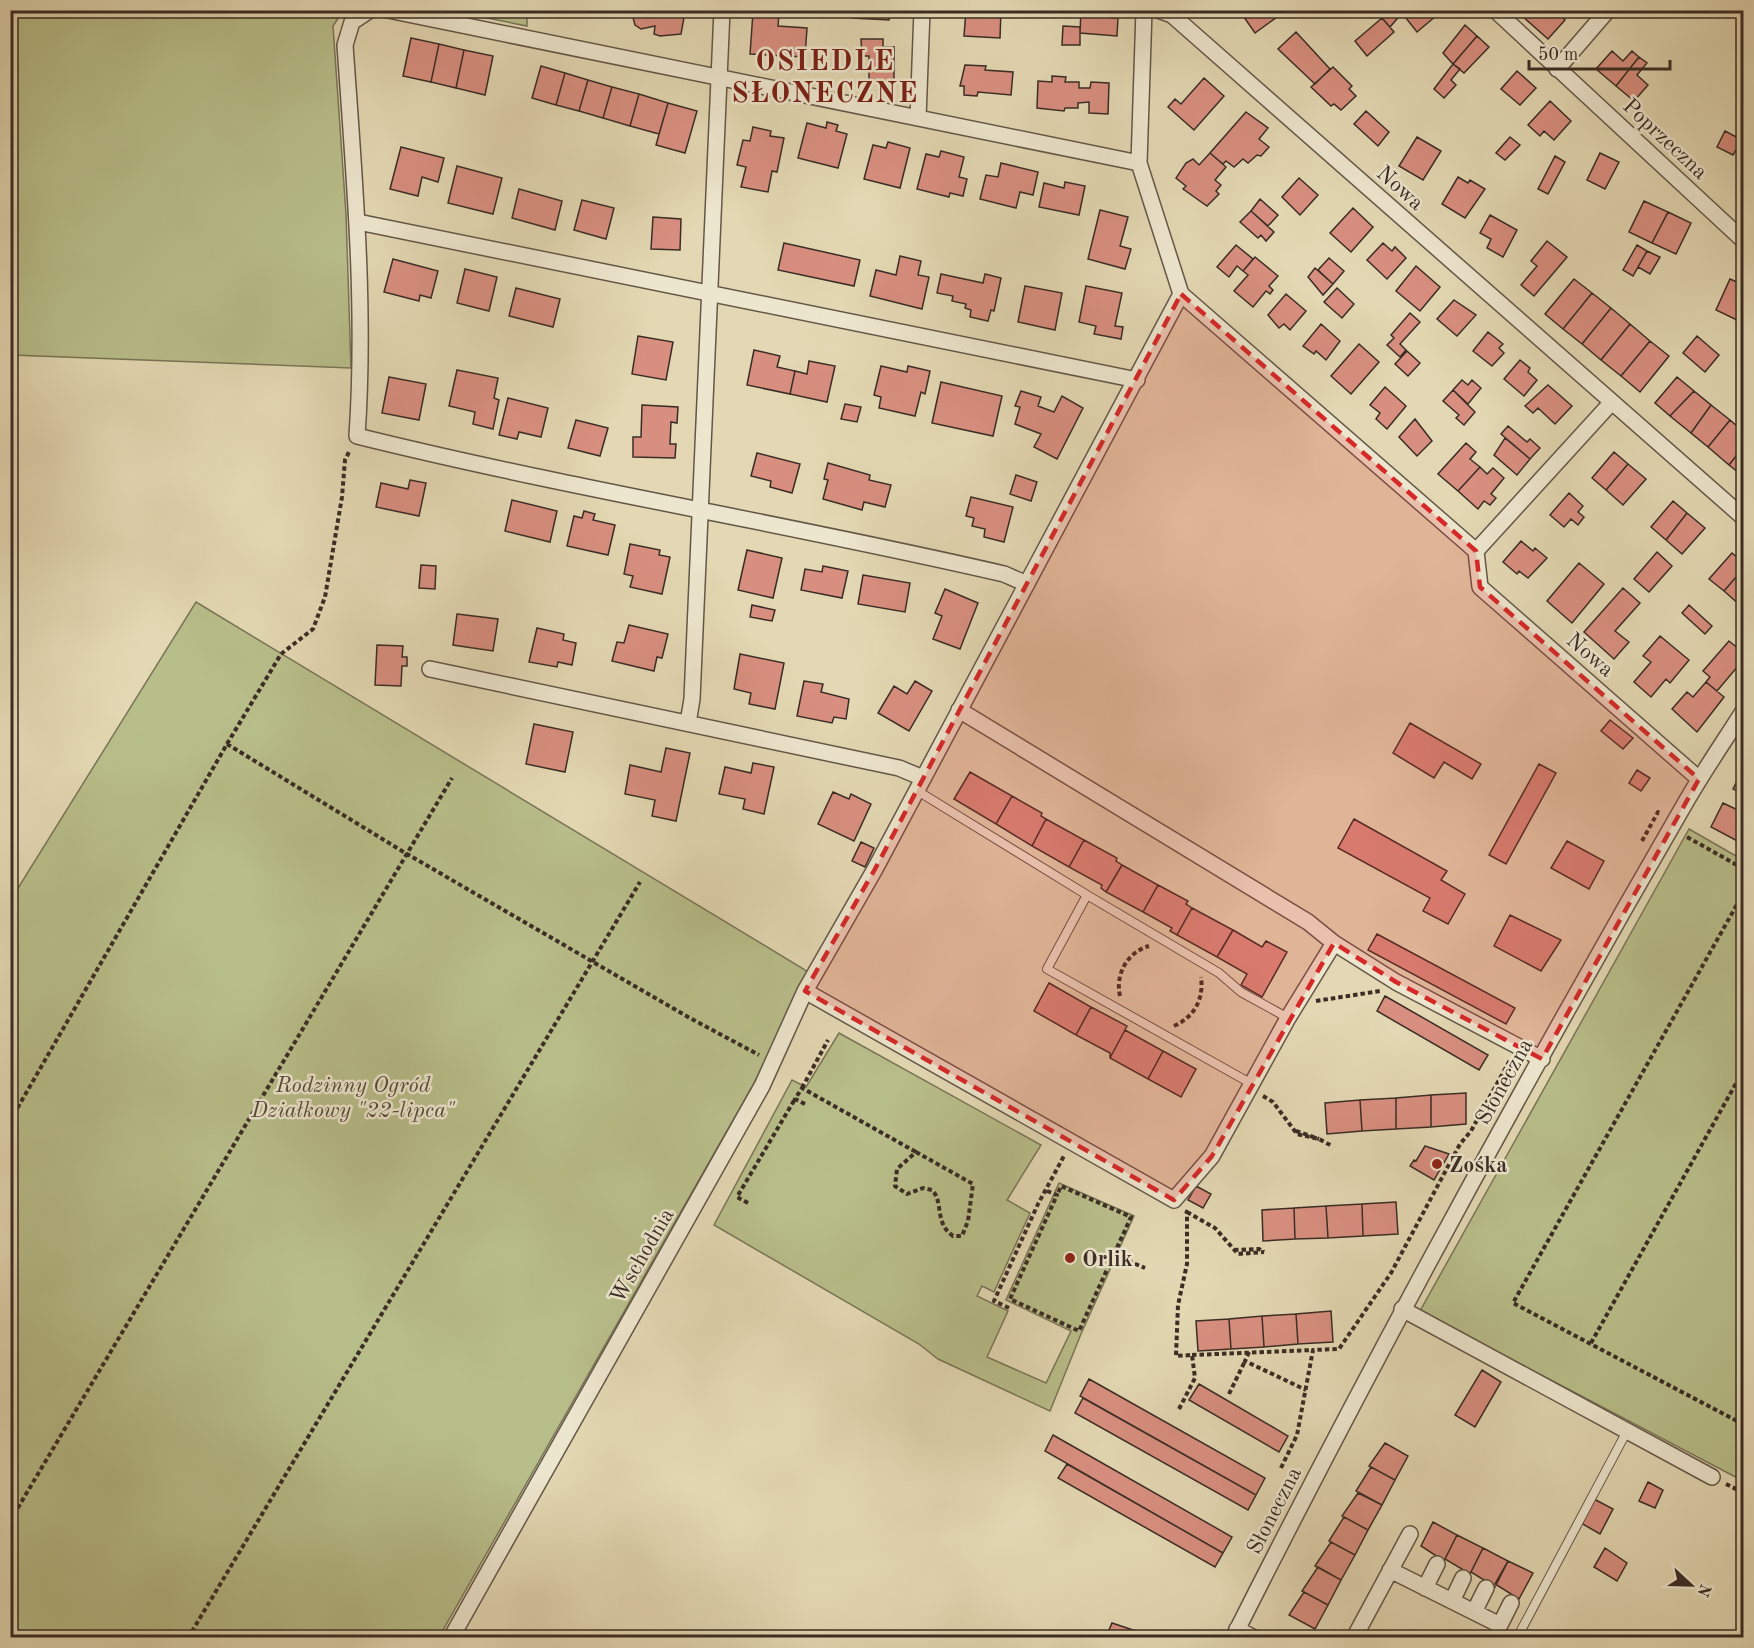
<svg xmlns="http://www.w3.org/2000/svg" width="1754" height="1648" font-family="'Old Standard TT',serif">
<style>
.green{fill:#b8be8a;stroke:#797558;stroke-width:1.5}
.building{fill:#d98f80;stroke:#3a2c25;stroke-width:1.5}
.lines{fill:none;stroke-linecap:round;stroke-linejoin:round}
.service-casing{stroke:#645748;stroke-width:10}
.minor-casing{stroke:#645748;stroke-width:18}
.path{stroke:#3a2c25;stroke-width:4;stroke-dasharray:4.5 3;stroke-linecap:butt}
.service{stroke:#ede6ce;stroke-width:8}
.minor{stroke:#ede6ce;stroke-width:15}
.marked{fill:#d62828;fill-opacity:0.2;stroke:#d62828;stroke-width:4.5;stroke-dasharray:12 8;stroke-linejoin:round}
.poi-dot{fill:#8f2418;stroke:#ede6ce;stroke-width:2}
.labels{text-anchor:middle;stroke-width:5;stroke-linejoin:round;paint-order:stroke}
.street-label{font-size:22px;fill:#3a2c25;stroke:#ede6ce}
.park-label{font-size:22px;font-style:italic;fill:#534939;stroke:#ede6ce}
.poi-label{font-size:22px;font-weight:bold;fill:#3a2c25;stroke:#ede6ce;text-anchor:start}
.district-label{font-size:28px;font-weight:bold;letter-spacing:1.5px;fill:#7a1f14;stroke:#ede6ce}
</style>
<rect width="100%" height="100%" fill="#e3d8b3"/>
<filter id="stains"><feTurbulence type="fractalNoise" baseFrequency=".00333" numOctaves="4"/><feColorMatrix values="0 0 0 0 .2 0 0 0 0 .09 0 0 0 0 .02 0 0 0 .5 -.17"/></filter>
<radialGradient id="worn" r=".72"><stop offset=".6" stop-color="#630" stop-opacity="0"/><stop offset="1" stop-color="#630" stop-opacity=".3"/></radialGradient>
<path class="green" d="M11 10 343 11 333 26 346 214 351 368 11 355Z
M452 11H527V26Z
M196 602 815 976 439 1637H11L10 901Z
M1689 829 1743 860V1481L1420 1311Z
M839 1033 1041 1145 1007 1200 1030 1213 994 1292 982 1286 977 1296 1008 1311 987 1357 1046 1383 1071 1331 1006 1300 1059 1183 1134 1216 1081 1334 1050 1411 938 1359 919 1344 714 1225 792 1080 806 1087Z"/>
<path class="building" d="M631 10 685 12 681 34 660 36 654 34 655 26 641 29 635 25Z
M852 10H890L889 20 852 18Z
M966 10H1001L1000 38 964 36Z
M1081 10H1112V18H1118L1117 36 1080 33Z
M1239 10H1283L1284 12 1255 33Z
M1391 10H1443L1417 32 1402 13 1390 27 1382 18Z
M1525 10H1555L1565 20 1548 39 1521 15Z
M753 12 779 14 778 26 807 28 805 57 750 54Z
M1382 18 1394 32 1367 56 1355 41Z
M1465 25 1477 36 1453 64 1443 53Z
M1063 26 1080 27V45H1062Z
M1296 32 1330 69 1315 84 1278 49Z
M1477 36 1489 47 1464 73 1453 64Z
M411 38 439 44 431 82 403 76Z
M861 39H883V47H894V81H869V56H862Z
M439 44 464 50 456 88 431 82Z
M464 50 493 56 485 95 456 88Z
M1612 51 1623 61 1632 51 1639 57 1616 86 1596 69Z
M1639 57 1647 63 1637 75 1648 85 1634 101 1616 86Z
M1453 64 1460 69 1451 80 1456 85 1444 98 1434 89Z
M965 65 986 66 985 70 1013 72 1011 95 978 92 977 96 964 95V86H960Z
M541 66 565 73 556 105 532 98Z
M1333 67 1352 86 1349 89 1356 96 1341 110 1334 104 1331 106 1311 87Z
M1517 71 1536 88 1520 105 1501 89Z
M565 73 588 80 579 111 556 105Z
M1052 76 1066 77 1065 82H1079V88H1090L1091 82 1109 83 1108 114 1089 113V102L1078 103V108H1065L1064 111 1037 108 1038 81 1052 82Z
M1204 78 1224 96 1194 130 1168 107 1175 99 1181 104Z
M588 80 612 87 603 118 579 111Z
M612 87 639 94 630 126 603 118Z
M639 94 668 103 659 134 630 126Z
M1550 101 1571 121 1554 140 1544 131 1540 136 1528 125Z
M668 103 697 111 685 153 656 145Z
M1366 111 1389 132 1378 146 1354 124Z
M1246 112 1268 128 1259 139 1269 147 1261 156 1257 155 1248 163 1243 159 1234 167 1226 161 1223 164 1210 153Z
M827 122 838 125 836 131 847 134 838 168 798 158 807 123 826 128Z
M753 127 771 131 770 136 784 138 777 172 772 171 768 192 741 187 746 167 737 165 743 140 750 141Z
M1725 131 1742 140 1733 155 1717 147Z
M1417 137 1441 151 1423 180 1399 166Z
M1510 137 1520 145 1505 160 1496 153Z
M888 142 910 148 900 188 864 179 873 145 886 148Z
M401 147 444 158 438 182 422 177 418 196 390 189Z
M941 151 964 157 959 177 967 179 963 196 950 193 949 197 917 189 926 154 939 157Z
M1210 153 1226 167 1215 180 1221 185 1216 191 1219 194 1207 206 1183 189 1186 186 1176 178 1186 163 1193 159 1199 165Z
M1600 153 1619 162 1605 189 1587 180Z
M1555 156 1565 162 1548 194 1538 189Z
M1001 163 1038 172 1033 195 1020 192 1016 208 980 199 986 175 998 177Z
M457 166 502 178 493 214 448 203Z
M1458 177 1468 183 1470 180 1485 189 1465 218 1442 204Z
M1299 178 1318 195 1300 215 1282 197Z
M1065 182 1085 186 1079 215 1039 207 1044 183 1064 188Z
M519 189 562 201 555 230 512 218Z
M1260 199 1278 215 1268 226 1251 211Z
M582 200 614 208 606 239 574 230Z
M1644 201 1668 212 1652 243 1629 232Z
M1353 208 1373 227 1351 252 1330 233Z
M1100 210 1128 217 1120 246 1131 249 1125 269 1088 259Z
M1251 211 1274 232 1266 241 1261 235 1258 238 1240 222Z
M1668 212 1691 223 1676 254 1652 243Z
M1490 215 1517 230 1503 257 1487 248 1491 239 1480 233Z
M653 217 681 219 680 250 651 249Z
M1547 241 1567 257 1534 296 1521 285 1537 266 1531 261Z
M784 243 860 260 854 286 778 270Z
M1383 243 1392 251 1395 247 1406 258 1387 279 1367 260Z
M1236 245 1253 259 1243 271 1237 266 1229 277 1217 267Z
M1637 245 1647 251 1633 276 1623 270Z
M1647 251 1660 257 1650 274 1638 267Z
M900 256 921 261 918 275 929 277 922 309 870 296 876 270 896 275Z
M1255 257 1278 276 1269 286 1273 290 1270 294 1266 291 1253 307 1234 291 1248 275 1243 271Z
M1329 258 1344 271 1333 284 1318 270Z
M393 259 438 271 431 298 420 295 419 301 384 292Z
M1416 266 1440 287 1420 311 1396 291Z
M1315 268 1333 284 1323 295 1308 277Z
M465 269 497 277 489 311 457 303Z
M941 274 983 283 985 274 1001 278 994 311 991 310 988 321 970 317 971 310 965 308 966 304 952 301 953 296 937 293Z
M1574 279 1592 293 1563 329 1545 314Z
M1730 279 1744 285V311L1739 321 1716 310Z
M1025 286 1062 293 1055 330 1018 322Z
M1086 286 1122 293 1115 326 1123 327 1121 339 1094 334 1096 326 1079 322Z
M516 288 560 299 553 327 509 316Z
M1337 288 1354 304 1342 318 1324 302Z
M1592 293 1611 308 1582 344 1563 329Z
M1286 294 1306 311 1290 330 1284 324 1279 328 1268 315Z
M1454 300 1476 315 1457 336 1437 319Z
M1611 308 1630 324 1601 360 1582 344Z
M1410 313 1420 322 1400 344 1406 350 1400 357 1387 345 1394 338 1391 335Z
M1321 324 1340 341 1326 360 1316 351 1314 354 1303 346Z
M1630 324 1650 341 1621 376 1601 360Z
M1488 332 1503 344 1499 348 1504 353 1492 366 1473 351Z
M638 336 673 342 666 380 632 374Z
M1697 336 1719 355 1705 372 1683 353Z
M1650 341 1669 356 1640 392 1621 376Z
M1359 344 1379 362 1351 394 1331 376Z
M754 350 780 356 777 367 795 371 790 394 747 385Z
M1407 351 1420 363 1408 376 1395 364Z
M1520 360 1530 368 1528 372 1537 380 1524 396 1504 379Z
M809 361 835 366 827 402 790 394 795 371 807 374Z
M881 366 907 372 908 366 930 371 925 394 921 392 915 416 879 408 881 397 874 395Z
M457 370 498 378 494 398 499 400 493 429 473 424 475 412 449 406Z
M389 377 426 384 419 420 382 413Z
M1677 377 1694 391 1670 416 1655 403Z
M1462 380 1468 385 1472 380 1481 388 1468 404 1453 390Z
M941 382 1002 396 993 436 932 423Z
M1548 385 1572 406 1555 424 1538 408 1533 413 1525 406Z
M1385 387 1406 406 1387 429 1376 419 1380 413 1370 405Z
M1453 390 1475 412 1464 425 1456 418 1459 415 1443 401Z
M1021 391 1041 397 1038 406 1054 412 1062 396 1083 408 1057 459 1034 447 1041 434 1015 424 1020 407 1015 406Z
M1694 391 1711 405 1691 433 1670 416Z
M508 398 548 408 541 437 519 432 517 439 499 435Z
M845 404 861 407 857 422 841 419Z
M642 405 678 407 677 423 671 422 670 444H676L675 458 633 457V437H641Z
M1711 405 1730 420 1708 447 1691 433Z
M1415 419 1432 441 1417 456 1399 437Z
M576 420 608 428 600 456 568 448Z
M1730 420 1744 432V446L1729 465 1708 447Z
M1508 426 1527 442 1530 439 1540 448 1530 459 1501 434Z
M1505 438 1530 459 1517 475 1494 455Z
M1466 443 1476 452 1470 459 1480 467 1458 491 1438 474Z
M1744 446V477L1729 465Z
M1614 452 1628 464 1606 490 1592 478Z
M757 453 800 464 792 493 770 487 771 481 751 476Z
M828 463 870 475 869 480 891 485 885 507 864 502 862 510 823 499 828 480 824 479Z
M1628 464 1646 479 1623 505 1606 490Z
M1480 467 1487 474 1493 468 1504 478 1491 494 1496 498 1490 505 1484 501 1478 509 1458 491Z
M1016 475 1037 482 1031 501 1010 494Z
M410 480 426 483 419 516 376 507 381 483 408 489Z
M1569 493 1583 506 1578 512 1584 517 1578 525 1571 519 1564 527 1550 515Z
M971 497 1013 507 1004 542 984 537 985 529 972 526 974 518 966 516Z
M512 500 557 511 550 542 505 531Z
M1673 501 1687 513 1666 540 1651 527Z
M584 511 595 514 593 520 615 525 608 555 567 546 574 516 582 518Z
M1687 513 1705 528 1682 554 1666 540Z
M1521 541 1533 551 1535 548 1547 558 1528 578 1519 571 1517 574 1503 562Z
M630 544 660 550 659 555 670 557 662 594 630 587 633 576 624 574Z
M747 550 782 558 773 598 738 590Z
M1657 552 1672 566 1649 592 1634 579Z
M1732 553 1744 563V568L1724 591 1709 579Z
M1579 563 1604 584 1572 623 1547 601Z
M421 565 436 566 435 589 419 588Z
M823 566 848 571 842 598 801 590 805 569 822 572Z
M1744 568V603L1741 606 1724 591Z
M863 575 910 583 905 612 858 604Z
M1623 588 1640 603 1615 631 1629 642 1614 659 1584 632Z
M945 589 978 603 960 649 933 639 942 616 935 613Z
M752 605 775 610 772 621 750 617Z
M1689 605 1712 626 1705 634 1682 613Z
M457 614 498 619 493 651 453 645Z
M629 625 668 634 662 658 657 657 654 671 612 661 617 642 624 643Z
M537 628 564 634 563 640 576 643 572 665 558 662 557 667 529 662Z
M1660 636 1689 660 1670 683 1666 679 1651 697 1634 682 1651 662 1643 656Z
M1729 641 1744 653V659L1717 691 1706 682 1710 677 1703 671Z
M377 645 403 646 402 657H407V666H402L401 686 375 685Z
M740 654 784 663 775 709 749 704 751 693 734 689Z
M804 681 823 684 821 692 849 699 846 719 834 717 832 723 797 716Z
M915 681 932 691 909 731 878 713 894 686 907 694Z
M1706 682 1724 697 1697 732 1672 709 1687 692 1693 697Z
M1610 720 1633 738 1623 749 1601 731Z
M1410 723 1481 764 1472 779 1444 762 1434 778 1393 753Z
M534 724 573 732 565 772 526 764Z
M666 748 690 753 676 821 652 816 655 800 625 794 630 765 661 772Z
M753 763 774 767 764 814 743 809 745 799 719 794 725 767 751 773Z
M1539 764 1556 773 1506 864 1489 855Z
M1744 768V794L1733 789Z
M1637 770 1650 778 1641 791 1629 783Z
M970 772 1012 796 996 824 954 799Z
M833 792 849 799 851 794 871 804 854 841 818 824Z
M1012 796 1042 813 1041 816 1046 819 1032 846 996 824Z
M1723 803 1744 813 1743 844 1711 827Z
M1046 819 1084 840 1069 867 1032 846Z
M1354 819 1447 871 1441 880 1465 894 1448 924 1423 911 1430 898 1338 848Z
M1084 840 1117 858 1116 861 1122 865 1106 892 1101 888 1102 885 1069 867Z
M1567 841 1604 861 1589 889 1551 868Z
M861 842 874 848 865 867 852 861Z
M1122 865 1158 885 1143 912 1106 892Z
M1158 885 1188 901 1186 904 1192 908 1177 935 1170 931 1172 928 1143 912Z
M1192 908 1233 930 1217 957 1177 935Z
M1510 915 1561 940 1541 971 1494 946Z
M1233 930 1262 947 1266 941 1287 952 1262 997 1241 985 1247 974 1217 957Z
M1377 934 1515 1008 1506 1024 1368 950Z
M1049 983 1091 1007 1076 1035 1034 1011Z
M1385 996 1488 1055 1479 1070 1377 1011Z
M1091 1007 1127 1026 1110 1058V1053L1076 1035Z
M1125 1030 1163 1051 1148 1079 1110 1058Z
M1163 1051 1196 1069 1181 1097 1148 1079Z
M1466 1093V1124L1431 1127V1095Z
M1431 1095V1127L1396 1129V1098Z
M1396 1098V1129L1362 1131 1360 1100Z
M1360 1100 1362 1131 1327 1134 1325 1103Z
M1425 1146 1449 1154 1434 1180 1410 1166 1414 1160 1416 1161Z
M1196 1186 1211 1194 1203 1208 1188 1200Z
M1396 1202 1398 1234 1363 1236 1362 1204Z
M1362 1204 1363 1236 1328 1238 1326 1206Z
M1326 1206 1328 1238 1295 1239 1294 1208Z
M1294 1208 1295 1239 1263 1241 1262 1210Z
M1331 1311 1333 1342 1298 1344 1296 1314Z
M1296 1314 1298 1344 1264 1347 1262 1316Z
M1262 1316 1264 1347 1231 1349 1229 1319Z
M1229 1319 1231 1349 1198 1351 1196 1321Z
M1482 1370 1501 1382 1475 1427 1455 1415Z
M1089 1379 1265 1478 1256 1495 1080 1396Z
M1199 1384 1288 1436 1279 1452 1189 1400Z
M1083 1398 1256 1495 1248 1510 1075 1413Z
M1053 1435 1232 1537 1223 1553 1045 1451Z
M1385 1443 1408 1456 1395 1480 1369 1466Z
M1067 1464 1223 1553 1215 1567 1058 1478Z
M1371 1467 1395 1480 1382 1505 1356 1491Z
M1648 1482 1663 1490 1655 1508 1639 1501Z
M1358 1493 1382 1505 1368 1530 1342 1516Z
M1594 1499 1613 1509 1600 1534 1581 1523Z
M1344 1517 1368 1530 1355 1555 1329 1541Z
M1433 1522 1457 1535 1444 1561 1421 1546Z
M1457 1535 1483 1548 1470 1574 1445 1559Z
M1331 1542 1355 1555 1341 1580 1315 1566Z
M1483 1548 1508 1561 1495 1587 1471 1572Z
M1605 1548 1627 1563 1617 1581 1594 1567Z
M1508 1561 1533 1573 1519 1599 1495 1584Z
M1318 1567 1341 1580 1328 1605 1302 1591Z
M1304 1592 1328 1605 1315 1629 1289 1615Z
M1112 1623 1136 1631 1146 1638H1102L1106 1637Z"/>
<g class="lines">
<defs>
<path id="service" d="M916 790 1087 895 1047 969 1252 1084
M1087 895 1219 973 1241 992 1288 1018
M1517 1638 1627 1431"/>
<path id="minor" d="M370 10 352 22 345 45C354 175 366 306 357 436 571 489 789 524 1004 574L1027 584
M388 10 1139 163
M1158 10 1172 15 1744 518
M1495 10 1744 241
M1557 69 1608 10
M918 118 922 10
M358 222 1137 380
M1181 294 1476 551 1480 587 1699 779
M1476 551 1611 403
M430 669 899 768 923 778
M959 710 1308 922 1334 943
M688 723 692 699 722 10
M805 991 1174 1200 1212 1156 1288 1018 1334 943 1396 982 1542 1059
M1402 1309 1712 1477
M1390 1570 1500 1625 1511 1603
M1425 1588 1437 1564
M1452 1601 1463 1578
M1474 1612 1486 1588
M1237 1629 1254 1638
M451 1638 762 1086 805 991 875 869 1181 294 1139 163 1144 10
M1233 1638C1376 1354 1528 1075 1687 800 1705 769 1725 740 1744 710
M1354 1638 1410 1534"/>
</defs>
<use href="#service" class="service-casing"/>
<use href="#minor" class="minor-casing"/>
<path class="path" d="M227 744 281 654 313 629 325 597 342 497 345 460 350 450
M1687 837 1744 869
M1642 841 1658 812 1662 813
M1744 892 1513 1303 1737 1421 1744 1409
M1120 996C1115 975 1127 952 1149 946
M1316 1001 1380 991
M1174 1026C1194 1017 1204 1000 1201 977
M802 1088 828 1040
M1263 1096 1273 1102 1297 1134 1319 1139 1332 1146
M805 1104 795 1099 802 1088 916 1152
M10 1121 227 744 407 854 688 1017 759 1055
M1296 1131 1319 1139
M916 1152 973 1184 968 1221 962 1236H953C934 1223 944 1202 932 1190L923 1188 907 1194 895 1186 897 1169Z
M1047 1191 1057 1195 1010 1299 1079 1331 1131 1217 1061 1186 1057 1195
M748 1203 737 1197 795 1099
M1187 1212 1215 1228 1238 1254 1264 1252
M1234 1250 1259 1249 1264 1252
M1121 1258 1145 1268
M1009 1308 994 1301 1038 1204 1065 1154
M1591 1343 1744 1069
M1249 1352 1245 1361 1306 1390
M1192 1355 1313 1350
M1229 1394 1245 1361
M1179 1409 1195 1378 1192 1355 1176 1356 1178 1305 1187 1264V1212L1185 1211
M1281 1468 1297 1435 1313 1350 1339 1349 1391 1273 1460 1144 1471 1131 1510 1060
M1726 1484 1744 1493
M10 1521 452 778
M188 1638 640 882"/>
<use href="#service" class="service"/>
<use href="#minor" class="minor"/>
</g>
<path class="marked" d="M1181 294 1476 551 1480 587 1699 779 1542 1059 1396 982 1334 943 1212 1156 1174 1200 805 991 875 869Z"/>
<g class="poi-dot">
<circle cx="1437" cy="1164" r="6"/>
<circle cx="1070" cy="1258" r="6"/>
</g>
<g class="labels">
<g class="street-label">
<text transform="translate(1666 138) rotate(43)" y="8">Poprzeczna</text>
<text transform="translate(1401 187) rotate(42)" y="8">Nowa</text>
<text transform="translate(1591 654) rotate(41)" y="8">Nowa</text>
<text transform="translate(1503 1081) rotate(-61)" y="8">Słoneczna</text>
<text transform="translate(641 1255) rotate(-60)" y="8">Wschodnia</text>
<text transform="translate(1273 1510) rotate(-63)" y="8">Słoneczna</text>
</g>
<g class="park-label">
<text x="353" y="1092">Rodzinny Ogród<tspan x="353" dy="25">Działkowy "22-lipca"</tspan></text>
</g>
<g class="poi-label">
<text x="1449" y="1172">Zośka</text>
<text x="1082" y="1266">Orlik</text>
</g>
<g class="district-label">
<text x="825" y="70">OSIEDLE<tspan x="825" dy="32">SŁONECZNE</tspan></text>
</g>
</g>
<rect width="1754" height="1648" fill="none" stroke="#e3d8b3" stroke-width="36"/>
<rect x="12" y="12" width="1730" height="1624" fill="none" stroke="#3a2c25" stroke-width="3"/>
<rect x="18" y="18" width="1718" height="1612" fill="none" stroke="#3a2c25" stroke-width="1.5"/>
<g transform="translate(1691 1585) rotate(112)" stroke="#ede6ce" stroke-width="4.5" paint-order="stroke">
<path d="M0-4.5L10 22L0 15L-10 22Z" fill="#3a2c25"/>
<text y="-9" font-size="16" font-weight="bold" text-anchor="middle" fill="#3a2c25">N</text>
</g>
<path d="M1529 60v9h141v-9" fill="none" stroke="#3a2c25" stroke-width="3"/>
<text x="1538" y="60" font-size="18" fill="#3a2c25" stroke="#ede6ce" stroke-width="4.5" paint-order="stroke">50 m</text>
<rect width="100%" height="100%" filter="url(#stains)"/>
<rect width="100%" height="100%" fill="url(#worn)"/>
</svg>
